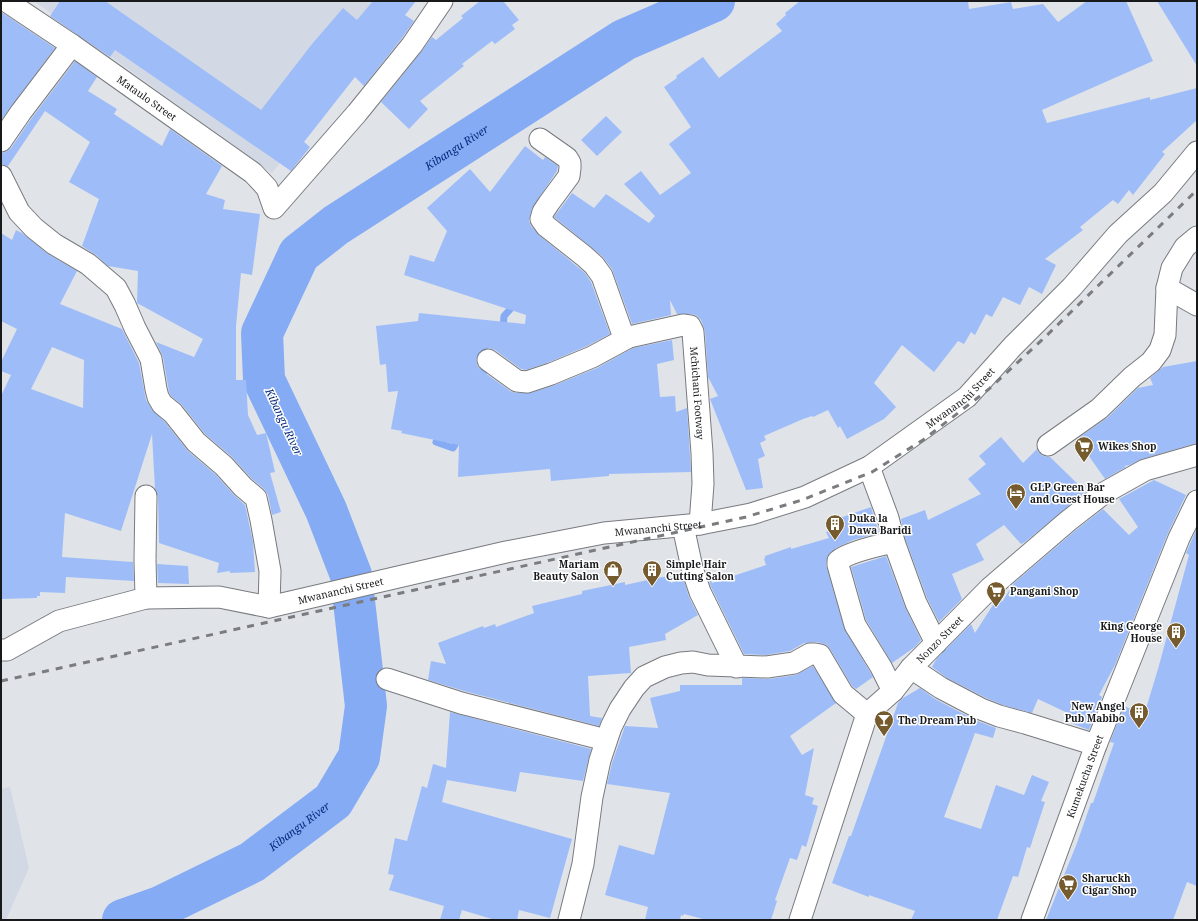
<svg xmlns="http://www.w3.org/2000/svg" width="1198" height="921" font-family="'Noto Serif',serif">
<style>
.built{fill:#d2d9e4}
.lines{fill:none;stroke-linecap:round;stroke-linejoin:round}
.stream{stroke:#85abf4;stroke-width:7}
.river{stroke:#85abf4;stroke-width:42}
.building{fill:#9ebdf8;fill-rule:evenodd}
.street-casing{stroke:#787a7f;stroke-width:23}
.street{stroke:#fff;stroke-width:21}
.rail{stroke:#7a7c7f;stroke-width:3;stroke-dasharray:7 7;stroke-linecap:butt}
.labels{text-anchor:middle;stroke-width:3;stroke-linejoin:round;paint-order:stroke}
.street-label{font-size:10px;fill:#18191b;stroke:#fff}
.poi-label{font-size:10px;font-weight:bold;fill:#18191b;stroke:#fff;text-anchor:start}
.water-label{font-size:11px;font-style:italic;fill:#05297b;stroke:#fff}
</style>
<rect width="100%" height="100%" fill="#e0e3e8"/>
<path class="built" d="M34 1H410L272 173Z
M10 787 29 868 6 920H1V789Z"/>
<g class="lines">
<path class="stream" d="M501 330 503 329 504 316 515 304
M482 380 485 362 479 356 485 347V342L487 343
M436 442 453 448 460 436"/>
<path class="river" id="s1" d="M123 920 160 907 252 862 333 801 359 757 366 706 351 575 326 510 264 380 262 333 299 254 336 225 624 40 714 1"/>
</g>
<path class="building" d="M60 1H105L261 110 312 44 343 8 357 20 373 1H416L405 15 414 21 402 38 364 86 355 77 304 142 310 147 291 171 115 50 110 57 50 16Z
M480 1H503L519 20 512 25 515 29 495 44 492 41 462 64 464 66 420 101 428 109 409 129 381 102 421 52 432 37 436 40 463 18 461 16Z
M800 1H968L969 9 1011 2 1013 9 1043 4 1058 22 1087 1H1126L1153 61 1042 110 1047 123 1150 97V100L1197 88V120L1162 152 1165 154 1133 195 1129 190 1118 204 1113 200 1080 227 1083 230 1045 259 1056 265 1042 294 1029 287 1020 305 1003 297 992 317 986 314 975 335 971 332 964 344 958 341 934 372 902 345 874 383 896 407 884 419 847 439 840 426 838 428 828 410 813 417 812 416 803 419 764 436 766 440 760 443 765 456 758 459 763 488 746 490 710 399 718 396 708 377 705 331 701 320 697 316 692 314H677L670 300 671 315 632 324 612 269 602 256 554 217 572 193 594 208 606 194 649 223 655 216 624 184 641 171 660 195 691 173 669 144 691 127 664 87 677 78 676 76 703 57 719 78 782 31 776 24 786 15 785 13Z
M1157 1H1197V66Z
M1 12 55 48 1 120Z
M75 61 97 77 88 91 117 109 114 114 162 146 170 129 222 166 206 194 225 200 223 209 260 214 252 275 241 273 236 326V380H246L248 415 257 435 266 433 275 472 270 473 281 512 272 515 268 495 264 489 251 478 232 457 205 434 182 405 171 396 169 392 163 357 156 342 194 357 203 339 137 303 138 271 108 266 96 255 82 246 99 199 69 182 90 142 45 111 8 166 1 164V153L6 152 11 148 31 119Z
M606 116 622 132 597 156 581 140Z
M525 146 543 160 545 157 558 166 557 171 532 208 529 221 531 226 539 235 585 273 591 282 610 334 587 346 547 363 526 370 521 369 495 350 489 348 483 349 478 353 476 359 477 365 481 370 510 391 516 393H530L555 385 597 368 633 348 672 340 674 360 657 364 660 397 675 396 676 412 687 408 691 472 609 474V476L551 481 550 469 458 477 459 445 401 433 402 431 391 429 398 391 388 392 386 364 380 365 376 326 418 321 419 313 525 324 526 315 404 275 410 255 434 262 447 231 427 208 470 169 490 192Z
M16 230 22 233 48 254 77 271 60 304 122 329 139 363 146 400 152 410 164 421 188 451 216 475 234 495 245 505 253 542 255 572 230 573V571L217 573 219 563 159 543 158 496 155 489 152 434 121 531 65 513 62 557 133 562 134 581 66 577 65 593 40 592V596H37V598L1 599V396L11 375 1 371V362L17 329 1 321V233L12 240ZM52 347 84 360 83 408 31 389Z
M1197 361V443L1142 459 1130 465 1124 466 1126 467 1105 479 1077 439 1107 418 1138 388 1153 385 1150 378 1163 367Z
M1001 437 1023 463 1037 449 1038 452 1043 456 1050 457 1086 492 1025 542 1021 544 1004 525 976 544 984 560 952 574 962 599 939 622 927 598 905 538 901 519 925 510 928 520 981 494 968 479 986 464 979 456Z
M1154 480 1186 495 1168 533 1115 665 1099 695 1102 697 1089 730 1071 723 1074 716 1038 699 1032 713 1003 705 986 698 947 678 932 667 937 658 971 624 975 633 998 597 1000 596 1002 602 1014 583 1076 530 1103 509 1129 535 1138 527 1119 499Z
M871 507 879 533 853 540 836 548 828 555 826 565 844 628 873 677 856 689 852 686 830 649 827 645 817 642 804 643 790 651 766 655 744 654 711 587 707 574H709L712 583 766 565 764 559 765 558V556L791 547V549L829 538 826 532 837 528 834 520Z
M1197 528V886L1187 882 1173 920H1046L1077 843 1091 803H1093L1114 743 1110 742 1124 706 1144 715 1158 669 1189 555 1186 553Z
M886 556 905 607 921 640 915 647 892 663 866 620 851 567Z
M157 564 188 566 189 584 158 583Z
M670 576 671 583 683 578 689 597 698 615 665 634 666 640 629 647 631 673 588 676 590 716 602 718 599 726 464 691 428 680 431 661 446 664 438 643 483 626 484 628 495 624 496 627 534 613 532 606 582 594V591L625 582V585L657 578Z
M813 666 836 703 790 736 802 755 814 748 805 795 814 798 812 804 818 806 806 847 802 845 797 860 790 858 775 900 777 901 771 920H707L684 914 683 916 681 915 680 920H645L648 907 605 895 619 845 654 855 670 793 607 784 612 763 625 726 658 728 650 698 680 691V685H742V678L769 679 796 675Z
M920 688 935 699 975 720 996 728 993 738 975 733 944 817 981 829 996 785 1024 795 1032 775 1049 782 1041 801 1045 802 1030 848 1027 847 1018 877 1013 876 997 920H911L915 911 869 895V897L832 883 849 836H851L898 703 903 698Z
M450 712 591 749 583 781 520 772 516 792 447 780 442 802 572 839 550 918 519 910 517 920H495L462 910 459 920H440L444 906 389 890 394 875 388 874 395 838 407 841 422 786 427 788 433 764 446 768Z"/>
<g class="lines">
<defs>
<g id="street">
<path id="s2" d="M6 1 72 45 253 173 267 188 274 208 357 113 412 45 442 1"/>
<path id="s3" d="M540 139 567 158 570 163V168L569 176 549 203 543 212 541 219 546 226 584 256 594 265 602 276 623 335 629 337 683 325 690 326 693 332 702 453 703 484 700 524"/>
<path d="M1 141 21 112 72 45"/>
<path d="M1 176 19 212 34 228 54 244 88 264 116 288 125 305 135 328 151 359 156 389 158 397 162 404 173 413 196 442 224 466 243 487 256 498 261 520 270 571 269 607"/>
<path d="M1167 288 1197 305"/>
<path d="M488 360 517 381 527 382 551 374 592 357 629 337"/>
<path d="M1048 445 1099 409 1132 377 1151 362 1160 350 1165 335 1167 288 1172 268 1185 247 1197 237"/>
<path d="M869 467 888 518 894 542 916 603 936 643"/>
<path d="M683 526 692 568 700 592 737 667"/>
<path d="M146 598 145 560 146 496"/>
<path id="s4" d="M1 650H7L59 621 146 598 219 597 269 607 506 552 604 533 700 524 751 514 805 497 869 467 967 397 1013 346 1072 287 1118 234 1163 193 1197 152"/>
<path d="M911 668 941 688 981 709 999 716 1025 723 1096 745"/>
<path d="M387 679 461 703 606 740"/>
<path d="M893 691 881 667 855 625 838 565V561C848 552 880 545 894 542"/>
<path d="M569 920 583 864 592 797 600 760 611 727 620 709 634 688 644 677 665 667 681 663 693 662 708 665 767 667 794 663 810 654H815L820 655 843 694 867 714"/>
<path id="s5" d="M800 920 867 714 893 691 911 668 990 588 1068 521 1104 493 1145 470 1197 455"/>
<path id="s6" d="M1032 920 1096 745 1179 538 1197 501"/>
</g>
</defs>
<use href="#street" class="street-casing"/>
<use href="#street" class="street"/>
<path class="rail" d="M1 681 746 517 802 500 872 472 923 440 989 389 1043 339 1197 190"/>
</g>
<defs>
<symbol id="supermarket-pin" viewBox="-11 -11 22 30"><path d="M0 17L-7.5 6A9.5 9.5 0 1 1 7.5 6Z" fill="#755b2d" stroke="#fff"/><path d="M-6-5.5h2.5l.6 2H6L4.5 2H-2.5L-4.4-4H-6ZM-1.5 3.2a1.3 1.3 0 1 0 .1 0ZM3 3.2a1.3 1.3 0 1 0 .1 0Z" fill="#fff"/></symbol>
<symbol id="hotel-pin" viewBox="-11 -11 22 30"><path d="M0 17L-7.5 6A9.5 9.5 0 1 1 7.5 6Z" fill="#755b2d" stroke="#fff"/><path d="M-6-4.5h1.5V1H6V5H4.5V3h-9V5H-6ZM-4 0a1.8 1.8 0 1 1 3.6 0ZM.5 0V-2.5h3Q6-2.5 6 0Z" fill="#fff"/></symbol>
<symbol id="building-pin" viewBox="-11 -11 22 30"><path d="M0 17L-7.5 6A9.5 9.5 0 1 1 7.5 6Z" fill="#755b2d" stroke="#fff"/><path d="M-4-6H4V6H1V3H-1V6H-4ZM-2.5-4.3h1.7v1.8h-1.7ZM.8-4.3h1.7v1.8H.8ZM-2.5-1h1.7V.8h-1.7ZM.8-1h1.7V.8H.8Z" fill="#fff"/></symbol>
<symbol id="shop-pin" viewBox="-11 -11 22 30"><path d="M0 17L-7.5 6A9.5 9.5 0 1 1 7.5 6Z" fill="#755b2d" stroke="#fff"/><path d="M-5-2.5h2.3a2.7 3.5 0 0 1 5.4 0H5L5.5 6h-11ZM-1.5-2.5h3a1.5 2.3 0 0 0-3 0Z" fill="#fff"/></symbol>
<symbol id="bar-pin" viewBox="-11 -11 22 30"><path d="M0 17L-7.5 6A9.5 9.5 0 1 1 7.5 6Z" fill="#755b2d" stroke="#fff"/><path d="M-6-5H6L.8 .8V4.5H3.5V6h-7V4.5H-.8V.8Z" fill="#fff"/></symbol>
</defs>
<g fill-rule="evenodd">
<use href="#supermarket-pin" x="1073" y="435" width="22" height="30"/>
<use href="#hotel-pin" x="1005" y="482" width="22" height="30"/>
<use href="#building-pin" x="824" y="513" width="22" height="30"/>
<use href="#shop-pin" x="602" y="559" width="22" height="30"/>
<use href="#building-pin" x="641" y="559" width="22" height="30"/>
<use href="#supermarket-pin" x="985" y="580" width="22" height="30"/>
<use href="#building-pin" x="1165" y="621" width="22" height="30"/>
<use href="#building-pin" x="1128" y="701" width="22" height="30"/>
<use href="#bar-pin" x="873" y="709" width="22" height="30"/>
<use href="#supermarket-pin" x="1057" y="873" width="22" height="30"/>
</g>
<g class="labels">
<g class="street-label">
<text dy="4" stroke="none"><textPath href="#s2" startOffset="171">Mataulo Street</textPath></text>
<text dy="4" stroke="none"><textPath href="#s3" startOffset="387">Mchichani Footway</textPath></text>
<text dy="4" stroke="none"><textPath href="#s4" startOffset="1013">Mwananchi Street</textPath></text>
<text dy="4" stroke="none"><textPath href="#s4" startOffset="677">Mwananchi Street</textPath></text>
<text dy="4" stroke="none"><textPath href="#s4" startOffset="353">Mwananchi Street</textPath></text>
<text dy="4" stroke="none"><textPath href="#s5" startOffset="321">Nonzo Street</textPath></text>
<text dy="4" stroke="none"><textPath href="#s6" startOffset="153">Kumekucha Street</textPath></text>
</g>
<g class="poi-label">
<text x="1098" y="450">Wikes Shop</text>
<text x="1030" y="491">GLP Green Bar<tspan x="1030" dy="12">and Guest House</tspan></text>
<text x="849" y="522">Duka la<tspan x="849" dy="12">Dawa Baridi</tspan></text>
<text x="599" y="568" text-anchor="end">Mariam<tspan x="599" dy="12">Beauty Salon</tspan></text>
<text x="666" y="568">Simple Hair<tspan x="666" dy="12">Cutting Salon</tspan></text>
<text x="1010" y="595">Pangani Shop</text>
<text x="1162" y="630" text-anchor="end">King George<tspan x="1162" dy="12">House</tspan></text>
<text x="1125" y="710" text-anchor="end">New Angel<tspan x="1125" dy="12">Pub Mabibo</tspan></text>
<text x="898" y="724">The Dream Pub</text>
<text x="1082" y="882">Sharuckh<tspan x="1082" dy="12">Cigar Shop</tspan></text>
</g>
<g class="water-label">
<text dy="4" stroke="none"><textPath href="#s1" startOffset="1016">Kibangu River</textPath></text>
<text transform="translate(284 422) rotate(65)" y="4">Kibangu River</text>
<text dy="4" stroke="none"><textPath href="#s1" startOffset="201">Kibangu River</textPath></text>
</g>
</g>
<rect width="1198" height="921" fill="none" stroke="#18191b" stroke-width="4"/>
</svg>
